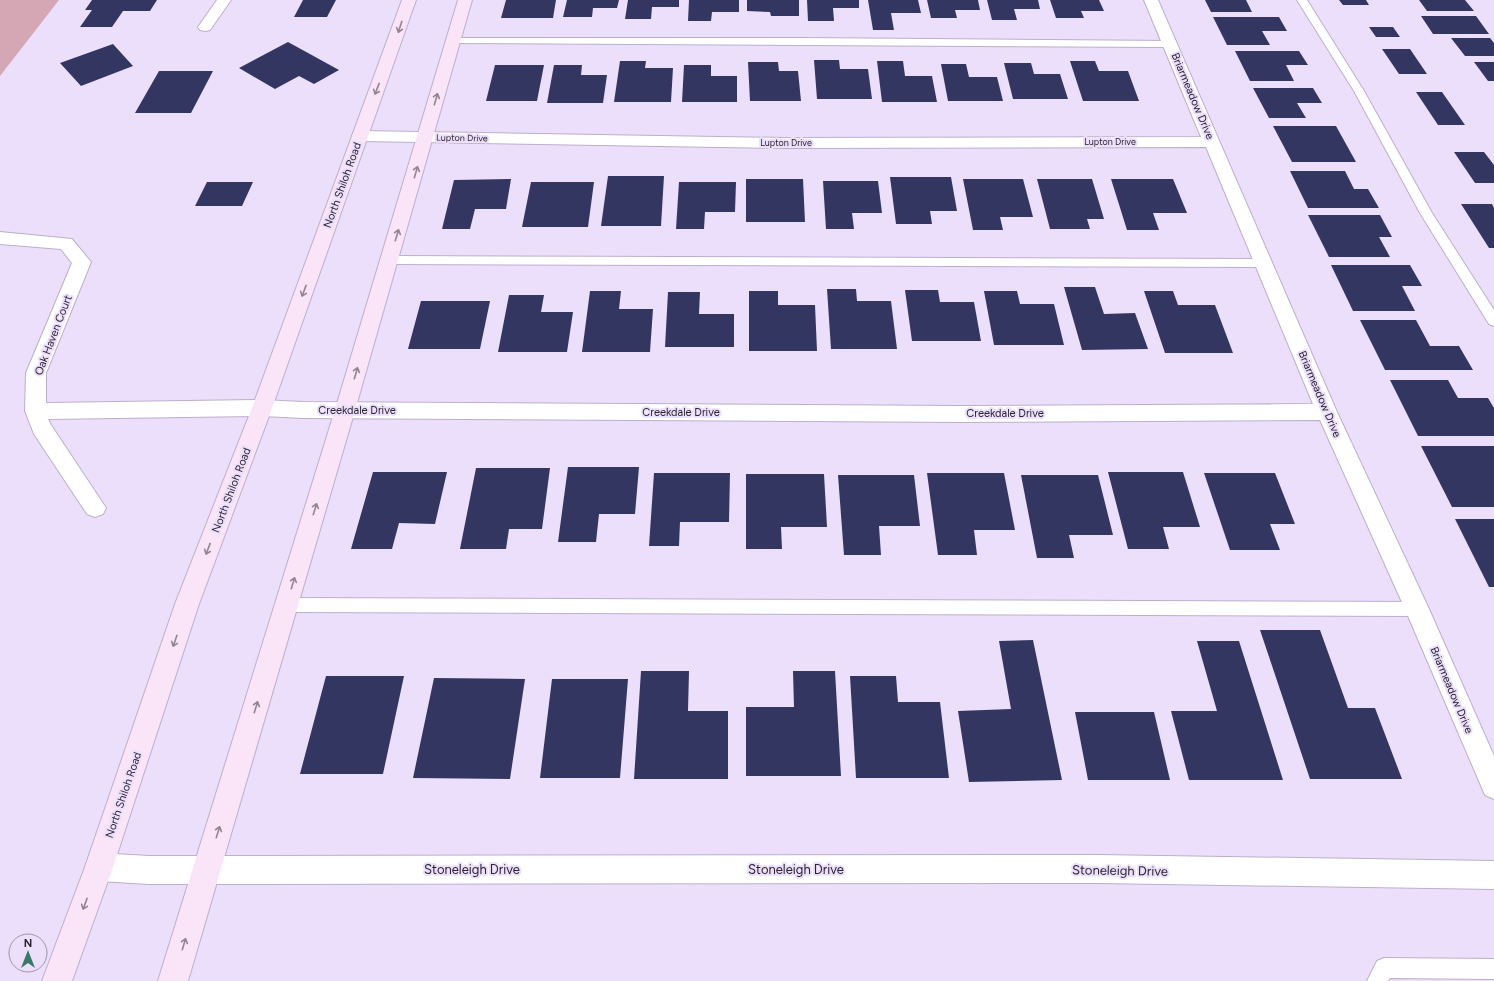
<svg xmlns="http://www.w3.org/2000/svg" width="1494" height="981" font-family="Figtree,sans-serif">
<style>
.green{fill:#d5a6b4}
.building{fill:#343662}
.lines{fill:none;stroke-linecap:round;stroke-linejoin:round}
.lane-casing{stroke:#bcafcb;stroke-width:2}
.street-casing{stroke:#bcafcb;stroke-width:2}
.secondary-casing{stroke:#bcafcb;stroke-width:2}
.lane{fill:#fff;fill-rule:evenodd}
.street{fill:#fff;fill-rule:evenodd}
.secondary{fill:#fae4f7;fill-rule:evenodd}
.oneway{stroke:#928492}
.labels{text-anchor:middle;stroke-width:4;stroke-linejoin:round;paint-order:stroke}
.far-street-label{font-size:9px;fill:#29242e;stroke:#ecdffc}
.street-label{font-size:11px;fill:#29242e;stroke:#ecdffc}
.near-street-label{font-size:13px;fill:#29242e;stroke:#ecdffc}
</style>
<rect width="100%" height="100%" fill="#ecdffc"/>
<path class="green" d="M0 0H59L0 76Z"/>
<path class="building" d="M92 0H157L150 11H123L112 27H80L92 10H85Z
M303 0H336L327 17H294Z
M506 0H556L553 18H501Z
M567 0H619L617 8H593L592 17H563Z
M628 0H679V7H652L651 19H625Z
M689 0H739V12H712L711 21H688Z
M747 0H799V16H771L770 12 747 11Z
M807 0H859V8H833L834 21H808Z
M868 0H918L921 13H891L894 30H873Z
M927 0H978L980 10H955L957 18H931Z
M987 0H1038L1040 9H1014L1017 20H992Z
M1050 0H1099L1104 11H1081L1084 18H1056Z
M1205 0H1246L1252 12H1211Z
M1339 0H1366L1369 5H1343Z
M1419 0H1465L1474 11H1427Z
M1421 16H1476L1489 34H1433Z
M1213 17H1279L1287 31H1262L1270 45H1227Z
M1369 27H1393L1400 37H1376Z
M1451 38H1490L1494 43V56H1465Z
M288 42 339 70 314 84 299 76 275 89 239 68Z
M113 44 133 66 81 86 60 63Z
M1382 49H1410L1427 74H1399Z
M1235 51H1299L1308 65H1286L1294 81H1250Z
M814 60H839L840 69H868L872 99H817Z
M620 61H646L645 68H673L671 102H614Z
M877 61H903L905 76H932L937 102H882Z
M1070 61H1095L1099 71H1128L1139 101H1083Z
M748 62H778L779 71H798L801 101H750Z
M1474 62H1494V81H1488Z
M1004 63H1031L1034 74H1060L1068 99H1013Z
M941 64H966L969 77H997L1003 101H948Z
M495 65H544L537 101H486Z
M554 65H582L581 75H607L603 103H547Z
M684 65H711V76H737V102H682Z
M159 71H213L191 113H135Z
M1253 88H1313L1322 103H1297L1306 118H1269Z
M1416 92H1442L1465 125H1438Z
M1273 126H1336L1356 162H1292Z
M1454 152H1484L1494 165V183H1475Z
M1290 171H1345L1354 189H1368L1379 208H1308Z
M608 176H664L661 226H601Z
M890 177H951L957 211H930L932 224H896Z
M511 179 506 209H475L470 229H442L454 180Z
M746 179H803L805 222H746Z
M963 179H1023L1033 217H1000L1003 230H973Z
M1037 179H1092L1104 219H1087L1090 229H1050Z
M1111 179H1173L1187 213H1153L1159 230H1127Z
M823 181H878L882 213H852L854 229H826Z
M207 182H253L242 206H195Z
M531 182H594L588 227H522Z
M679 182H736L735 212H705L704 229H676Z
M1461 204H1492L1494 208V248H1489Z
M1308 215H1380L1392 237H1379L1390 257H1329Z
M1331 265H1410L1422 286H1402L1415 311H1353Z
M1064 287H1095L1104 314 1135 313 1148 349 1082 350Z
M827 289H856L857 301H891L897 349H831Z
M905 290H938L940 302H974L981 341H912Z
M590 291H621L619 309H653L650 352H582Z
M749 291H778V305H815L817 351H749Z
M984 291H1017L1020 304H1054L1064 345H994Z
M1144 291H1173L1178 305H1215L1233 353H1165Z
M668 292H700L699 314H734V347H665Z
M509 295H544L541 312H573L567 352H498Z
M421 301H490L480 349H408Z
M1360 320H1416L1430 346H1459L1473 370H1385Z
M1390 380H1448L1458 398H1488L1494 408V436H1418Z
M1421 446H1494V507H1452Z
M568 467H639L635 514H599L596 542H558Z
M476 468H550L542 529H509L506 549H460Z
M373 472H447L435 524 399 523 392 549H351Z
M1108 472H1183L1200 527H1163L1169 549H1128Z
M654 473H730L729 522H680L679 546H649Z
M927 473H1004L1015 530H974L977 555H938Z
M1204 473H1275L1295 524H1270L1280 550H1230Z
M746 474H824L827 527H781L782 549H746Z
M838 475H914L920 526H879L881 555H844Z
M1021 475H1098L1113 535H1069L1074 558H1037Z
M1455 519H1494V587H1489Z
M1260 630H1320L1348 708H1375L1402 779H1310Z
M1033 640 1062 780 969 782 958 711 1011 709 999 641Z
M1197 641H1239L1283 780H1189L1171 711H1217Z
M641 671H689L688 711H728V779H634Z
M793 671H835L841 776H746V707H794Z
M326 676H404L383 774H300Z
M850 676H896L898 702H940L949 778H856Z
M434 678 525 679 510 779 413 778Z
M552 679H628L620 778H540Z
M1075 712H1154L1170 780H1088Z"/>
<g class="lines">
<defs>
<path id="lane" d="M1297 0H1307L1364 91 1432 213 1494 310V326L1489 324 1420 213 1354 91Z
M452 38H804L1170 41 1175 44 1170 47 448 43 447 41 448 39Z
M389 256 1264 259 1268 260 1270 263 1268 266 1264 267 389 264 385 263 383 260 385 257Z
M286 598 1417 602 1423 604 1425 609 1423 614 1417 616 286 612 280 610 278 605 280 600Z
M1384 958 1494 959V979L1390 978 1388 981H1367L1377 961Z"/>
<path id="street" d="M217 0H231L210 30 205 31 200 30 198 27Z
M1144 0H1158L1337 412 1429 609 1494 756V799L1485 795 1405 609 1320 420 961 422 303 418 262 416 48 419 51 425 106 508 103 514 95 517 87 514 34 434 25 411 26 373 72 263 61 249 0 244V232L72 239 91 262 46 373V403L262 400 303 402 961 406 1313 404 1206 147 785 148 360 141 354 140 352 136 354 132 360 131 785 138 1201 137Z
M99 853 149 856 1099 855 1494 861V889L1099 883 149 884 99 881 89 877 85 867 89 857Z"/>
<path id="secondary" d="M402 0H416L272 408 199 604 113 867 72 981H42L85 867 175 604 252 408Z
M458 0H472L355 410 188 981H158L335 410Z"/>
</defs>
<use href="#lane" class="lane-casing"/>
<use href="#street" class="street-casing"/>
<use href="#secondary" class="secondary-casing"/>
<use href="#lane" class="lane"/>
<use href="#street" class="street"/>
<use href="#secondary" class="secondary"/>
</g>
<defs><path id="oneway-shaft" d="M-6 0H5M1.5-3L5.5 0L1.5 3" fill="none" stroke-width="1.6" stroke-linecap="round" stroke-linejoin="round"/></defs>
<g class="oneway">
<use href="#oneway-shaft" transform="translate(400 27) rotate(108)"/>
<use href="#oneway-shaft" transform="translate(377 89) rotate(111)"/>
<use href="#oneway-shaft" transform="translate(436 99) rotate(-74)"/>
<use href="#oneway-shaft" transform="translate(416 172) rotate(-74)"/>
<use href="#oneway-shaft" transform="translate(397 235) rotate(-73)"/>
<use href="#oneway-shaft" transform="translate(304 291) rotate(110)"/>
<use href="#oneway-shaft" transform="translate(356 373) rotate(-74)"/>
<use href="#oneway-shaft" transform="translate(315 509) rotate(-73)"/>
<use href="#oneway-shaft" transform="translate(208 549) rotate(111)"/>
<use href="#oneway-shaft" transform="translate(293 583) rotate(-73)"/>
<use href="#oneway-shaft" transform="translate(175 641) rotate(109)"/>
<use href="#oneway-shaft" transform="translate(256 707) rotate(-73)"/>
<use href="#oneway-shaft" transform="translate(218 832) rotate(-73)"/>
<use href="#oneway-shaft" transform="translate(85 904) rotate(110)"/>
<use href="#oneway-shaft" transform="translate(184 944) rotate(-73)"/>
</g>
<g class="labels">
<g class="far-street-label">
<text transform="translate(462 138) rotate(1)" y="3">Lupton Drive</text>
<text x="1110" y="145">Lupton Drive</text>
<text x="786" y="146">Lupton Drive</text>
</g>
<g class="street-label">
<text transform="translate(1193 96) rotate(67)" y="4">Briarmeadow Drive</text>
<text transform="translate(342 185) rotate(-70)" y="4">North Shiloh Road</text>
<text transform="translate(53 335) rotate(-69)" y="4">Oak Haven Court</text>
<text transform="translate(1320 394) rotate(67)" y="4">Briarmeadow Drive</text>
<text x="357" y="414">Creekdale Drive</text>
<text x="681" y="416">Creekdale Drive</text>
<text x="1005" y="417">Creekdale Drive</text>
<text transform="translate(231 490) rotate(-69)" y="4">North Shiloh Road</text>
<text transform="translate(1452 690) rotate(67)" y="4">Briarmeadow Drive</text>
<text transform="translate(123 795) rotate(-71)" y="4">North Shiloh Road</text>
</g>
<g class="near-street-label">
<text x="472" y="874">Stoneleigh Drive</text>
<text x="796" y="874">Stoneleigh Drive</text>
<text transform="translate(1120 870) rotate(1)" y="5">Stoneleigh Drive</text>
</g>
</g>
<g transform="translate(28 953)"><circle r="19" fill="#ecdffc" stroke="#9e94aa"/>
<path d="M0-3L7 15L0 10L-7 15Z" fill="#397968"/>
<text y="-6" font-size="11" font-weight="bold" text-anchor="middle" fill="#29242e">N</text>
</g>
</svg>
